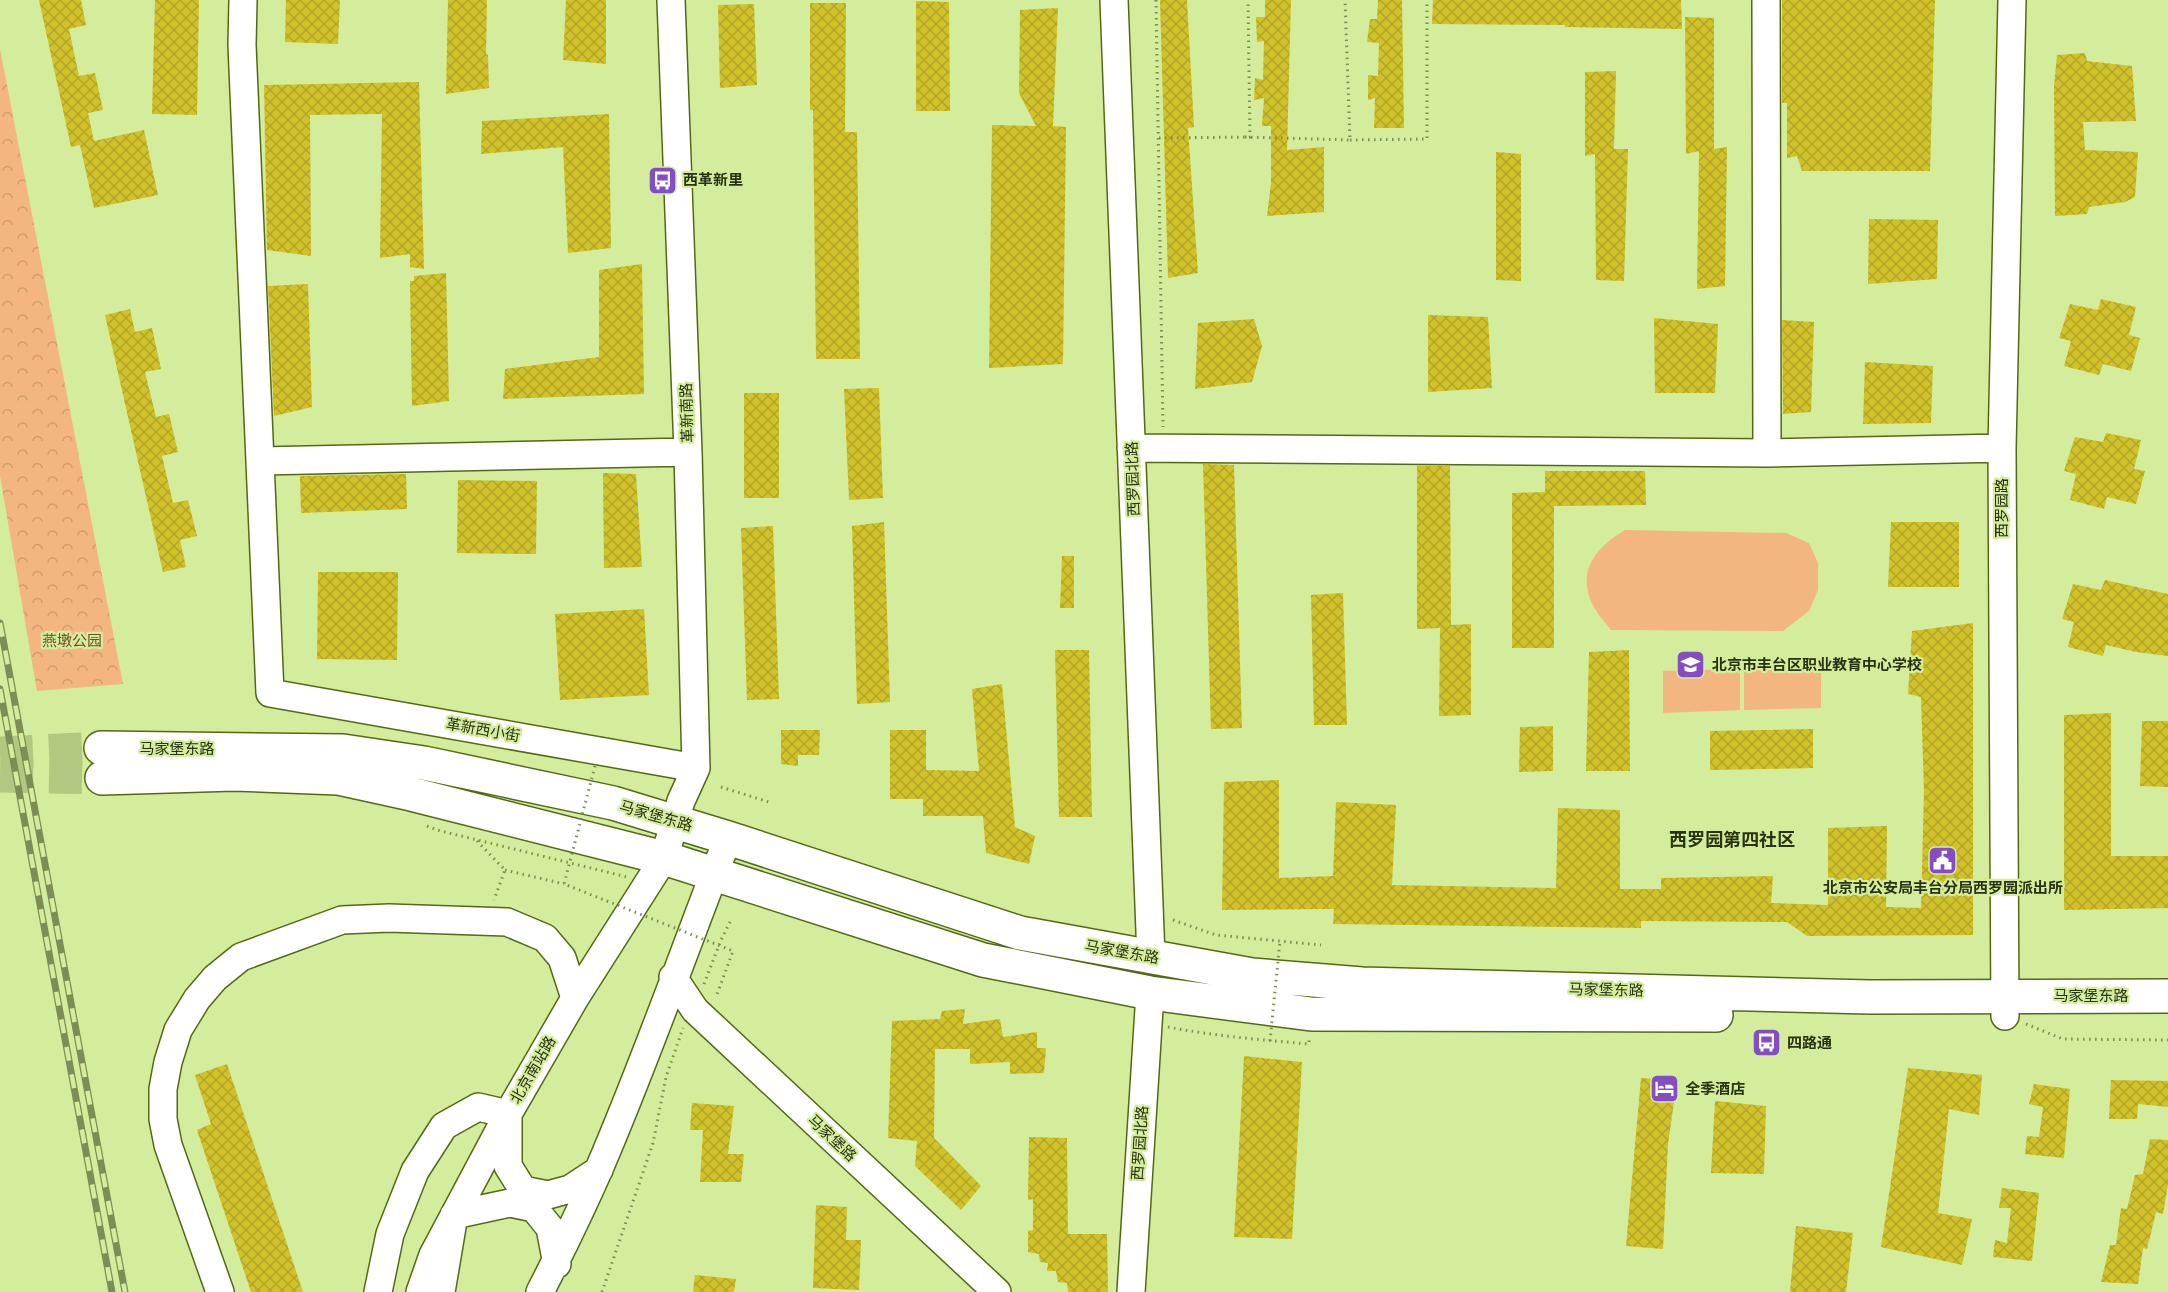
<svg xmlns="http://www.w3.org/2000/svg" width="2168" height="1292" font-family="Poppins,'Noto Sans SC',sans-serif">
<style>
.green{fill:#f3b680}
.park{fill:url(#park-crowns)}
.building{fill:url(#building-cross-hatch)}
.lines{fill:none;stroke-linecap:round;stroke-linejoin:round}
.major-tunnel{stroke:#b1c880;stroke-width:33;stroke-dasharray:33 16;stroke-linecap:butt}
.minor-casing{stroke:#546916;stroke-width:30}
.major-casing{stroke:#546916;stroke-width:36}
.path{stroke:#7a8b53;stroke-width:3;stroke-dasharray:1.5 4.5;stroke-linecap:butt}
.minor{stroke:#fff;stroke-width:27}
.major{stroke:#fff;stroke-width:33}
.rail-casing{stroke:#7c8e55;stroke-width:7}
.rail{stroke:#d3ed9c;stroke-width:4.5;stroke-dasharray:14;stroke-linecap:butt}
.path-bridge{stroke:#7a8b53;stroke-width:3;stroke-dasharray:1.5 4.5;stroke-linecap:butt}
.labels{text-anchor:middle;stroke-width:4.5;stroke-linejoin:round;paint-order:stroke}
.poi-label{font-size:15px;font-weight:bold;fill:#293211;stroke:#d3ed9c;text-anchor:start}
.street-label{font-size:15px;fill:#293211;stroke:#d3ed9c}
.park-label{font-size:15px;fill:#734c26;stroke:#d3ed9c}
.quarter-label{font-size:18px;font-weight:bold;fill:#293211;stroke:#d3ed9c}
</style>
<defs>
<pattern id="park-crowns" width="20" height="18" patternUnits="userSpaceOnUse" patternTransform="scale(1.5)"><rect width="20" height="18" fill="#f3b680"/><path d="M2 6a3 3 0 1 1 6 0M12 15a3 3 0 1 1 6 0" fill="none" stroke="#d09d6e"/></pattern>
<pattern id="building-cross-hatch" width="8" height="8" patternUnits="userSpaceOnUse" patternTransform="scale(1.5)"><rect width="8" height="8" fill="#d1c12b"/><path d="M0 0l8 8M0 8l8-8" fill="none" stroke="#b3a625"/></pattern>
</defs>
<rect width="100%" height="100%" fill="#d3ed9c"/>
<path class="green" d="M1625 530 1786 533 1809 543 1818 563V590L1809 611 1783 631 1611 630C1605 622 1598 615 1594 607 1575 572 1596 547 1625 530Z
M1821 667V708L1744 710V669Z
M1740 669V710L1663 713V671Z"/>
<path class="park" d="M0 49 123 684 37 691 0 476Z"/>
<path class="building" d="M39 0H81L86 25 69 29 79 76 95 73 103 110 88 113 94 141 144 130 158 195 94 208 80 145 71 147Z
M155 0H199L197 115 152 114Z
M286 0H340L338 44 285 42Z
M448 0H487L486 54 488 55 489 88 446 94Z
M566 0H606V64L563 60Z
M1160 0H1187L1194 127 1188 128 1198 273 1168 278Z
M1265 0H1291L1287 150 1324 147V212L1267 216 1271 183V126H1262L1264 98 1254 100 1255 78 1263 80 1264 41 1257 42 1256 17H1265Z
M1378 0H1402L1404 128H1374L1375 98 1368 100V75L1378 76 1379 43 1367 42 1370 19H1377Z
M1433 0H1681L1682 29 1565 27V25L1432 24Z
M1782 0H1935L1930 171H1802L1797 156 1787 158V103H1782Z
M916 1 949 2 950 111H916Z
M810 3H846L845 132H857L860 359H816L813 110H810Z
M754 4 757 85 720 88 718 5Z
M1058 8 1053 126 1066 127 1063 364 989 368 992 125 1036 126 1019 93 1020 10Z
M1685 17 1714 18V149L1727 147 1725 286 1697 289 1699 151 1686 154Z
M2085 53 2087 61 2132 66 2136 121 2083 122 2085 150 2138 152 2135 197 2125 202 2089 207 2087 214 2055 216 2054 87 2057 55Z
M1616 71 1614 149H1628L1624 281 1596 280 1595 154 1585 156V72Z
M419 82 424 269 410 267V254L380 258 382 114 310 115 311 256 267 250 264 85Z
M609 114 611 248 568 253 563 147 481 154 482 121Z
M1496 152 1521 154V281L1496 280Z
M1869 219 1938 220 1937 279 1868 284Z
M642 264 644 394 503 399 505 369 599 357V270Z
M446 273 449 401 412 406 410 281H414V276Z
M308 284 312 407 274 416 268 286Z
M2101 299 2136 307 2129 335 2140 338 2131 371 2103 364 2099 375 2064 366 2071 341 2059 338 2070 304 2098 310Z
M130 309 135 332 152 328 161 369 145 372 156 417 169 414 178 452 162 456 173 503 188 500 197 536 180 540 186 567 163 572 105 315Z
M1428 315 1488 317 1492 388 1428 392Z
M1654 318 1718 324 1715 393H1655Z
M1254 319 1262 346 1252 382 1195 389 1198 323Z
M1782 320 1814 322 1811 412 1783 414Z
M1865 362 1933 366 1931 423 1863 424Z
M879 388 883 498 849 500 844 389Z
M744 393H779V498H744Z
M2106 433 2141 440 2134 469 2145 471 2136 504 2107 497 2104 509 2070 500 2076 474 2064 471 2075 437 2103 442Z
M1203 464 1234 465 1242 728 1211 729Z
M1417 466H1450L1451 625 1471 624V715L1439 716 1440 628 1417 629Z
M1545 471H1645L1646 505 1554 506V648H1512V493L1545 492Z
M603 473 636 474 642 567 604 568Z
M406 474 407 509 301 513 300 476Z
M458 480 537 481 536 554 457 553Z
M884 522 890 702 857 704 852 526Z
M1891 522H1959V587H1888Z
M773 526 779 699 747 700 741 528Z
M1062 556H1074V608H1060Z
M318 572H398L397 660 317 659Z
M2105 580 2168 594V656L2136 652 2106 645 2103 656 2068 647 2074 622 2062 619 2073 584 2101 590Z
M1343 593 1347 725H1314L1311 595Z
M644 609 649 695 560 700 555 614Z
M1973 623V935L1807 936 1787 922 1641 921V928L1333 924 1334 909 1222 910 1224 782 1279 780V878L1333 876 1336 802 1396 805 1392 885 1556 888 1558 808 1620 810V889H1661V878L1773 876 1771 903 1828 905V828L1887 826 1886 907 1921 908 1924 791 1921 697 1908 694 1912 631Z
M1055 650H1089L1092 817H1059Z
M1629 650 1630 771H1586L1589 652Z
M1002 684 1015 827 1035 836 1029 864 986 853 983 816H923V799H890V730H926V770L979 771 972 689Z
M2111 713V856H2168V908L2064 910V715Z
M2142 721H2168V787L2140 786Z
M1553 726V771L1519 772 1520 727Z
M1813 729V768L1710 770V731Z
M781 730H820L819 755H798V766L781 764Z
M965 1009 963 1024 1000 1019 1003 1037 1037 1032V1048H1046L1044 1073 1010 1074V1062L970 1064V1049H935L934 1138 981 1186 961 1210 915 1166 917 1141 888 1138 892 1021 940 1019 942 1011Z
M1244 1056 1302 1062 1292 1239 1234 1237Z
M227 1064 303 1292H251L197 1130 211 1124 195 1075Z
M1908 1068 1982 1075 1979 1115 1949 1109 1938 1213 1972 1219 1962 1265 1881 1247Z
M1641 1078 1677 1081 1668 1144 1663 1249 1626 1246Z
M2111 1080 2168 1081V1107L2138 1104 2137 1119H2109Z
M2034 1084 2070 1089 2064 1158 2025 1154 2027 1136 2039 1137 2043 1107 2029 1104Z
M1715 1101 1766 1106 1764 1174 1711 1173Z
M692 1103 734 1106 728 1154H744L741 1182H700L703 1130H690Z
M1029 1137 1067 1138 1068 1234H1107L1108 1292H1068L1067 1283 1058 1282 1056 1271H1047L1048 1263 1040 1262 1039 1254 1028 1252V1231L1033 1230V1199L1028 1200Z
M2150 1139 2168 1140V1185L2163 1214 2156 1212 2147 1249 2143 1248 2138 1284 2101 1282 2110 1245H2116L2121 1208 2127 1209 2135 1175 2143 1174Z
M2002 1188 2039 1193 2032 1261 1993 1257 1995 1240 2007 1243 2011 1208H1999Z
M816 1205 847 1207 846 1240H861L859 1290 813 1288Z
M1796 1226 1853 1233 1846 1292H1790Z
M695 1275 736 1279 734 1292H693Z"/>
<g class="lines">
<path class="major-tunnel" d="M0 753 101 748
M0 776 102 778"/>
<defs>
<path id="minor" d="M243 0 242 45 270 693 696 768
M1114 0 1151 957
M1766 0 1767 453
M1131 448 1767 453 2002 448
M260 461 688 452
M673 977 695 1010 997 1292
M2005 1016 2002 448 2012 0
M220 1292 168 1145 163 1119V1089L168 1062 178 1030 197 999 215 978 241 957 342 920 389 918 507 922 545 938 562 958 575 998
M378 1292 390 1234 415 1171 444 1126 478 1107 508 1114V1166L523 1190 548 1195 570 1189 599 1170
M420 1292 433 1255 508 1114 575 998 664 858 681 801 696 768 688 452 671 0
M441 1292 454 1215 510 1203 534 1208 550 1228 557 1264
M540 1292C561 1251 581 1210 599 1169 646 1060 685 948 728 838
M1131 1292 1150 993"/>
<path id="major" d="M101 748 343 751 424 763 613 803 728 838 1020 933 1252 975 1362 984 1870 997 2168 996
M102 778 234 774 338 778 411 794 664 858 983 960 1150 993 1311 1014 1716 1015"/>
</defs>
<use href="#minor" class="minor-casing"/>
<use href="#major" class="major-casing"/>
<path class="path" d="M1156 0 1163 427
M1245 137 1350 140 1345 0
M1159 138 1250 137 1248 0
M1350 140 1427 139V0
M721 787 769 802
M427 826 437 830 627 877
M477 841 505 870 494 900
M505 870 564 884
M1173 920 1216 935 1321 945
M704 984 721 940 732 918
M2026 1024 2063 1039 2168 1040
M1168 1027C1215 1036 1262 1040 1309 1044V1039
M602 1292 653 1143 666 1077 683 1028"/>
<use href="#minor" class="minor"/>
<use href="#major" class="major"/>
<defs>
<path id="rail" d="M0 623 125 1292
M0 689 112 1292"/>
</defs>
<use href="#rail" class="rail-casing"/>
<use href="#rail" class="rail"/>
<path class="path-bridge" d="M595 766 564 884 733 951 716 997
M1270 1041 1280 941"/>
</g>
<defs>
<symbol id="bus-square" viewBox="-11 -11 22 22"><rect x="-9" y="-9" width="18" height="18" rx="4" fill="#854cc3" stroke="#d3ed9c"/><path d="M-5-6H5V4H4V6H2V4H-2V6H-4V4H-5ZM-3.5-4V0h7V-4ZM-3.5 1.2v1.5H-2V1.2ZM2 1.2v1.5H3.5V1.2Z" fill="#fff"/></symbol>
<symbol id="school-square" viewBox="-11 -11 22 22"><rect x="-9" y="-9" width="18" height="18" rx="4" fill="#854cc3" stroke="#d3ed9c"/><path d="M0-5L7-2L0 1L-7-2ZM-4 1L0 2.5L4 1V4Q0 6-4 4Z" fill="#fff"/></symbol>
<symbol id="civic-square" viewBox="-11 -11 22 22"><rect x="-9" y="-9" width="18" height="18" rx="4" fill="#854cc3" stroke="#d3ed9c"/><path d="M-.6-6.5H3V-4.5H.6V-3L4-1V1h2V6H-6V1h2V-1L-.6-3ZM-1.2 2.5V6h2.4V2.5Z" fill="#fff"/></symbol>
<symbol id="hotel-square" viewBox="-11 -11 22 22"><rect x="-9" y="-9" width="18" height="18" rx="4" fill="#854cc3" stroke="#d3ed9c"/><path d="M-6-4.5h1.5V1H6V5H4.5V3h-9V5H-6ZM-4 0a1.8 1.8 0 1 1 3.6 0ZM.5 0V-2.5h3Q6-2.5 6 0Z" fill="#fff"/></symbol>
</defs>
<g fill-rule="evenodd">
<use href="#bus-square" x="646" y="164" width="33" height="33"/>
<use href="#school-square" x="1674" y="648" width="33" height="33"/>
<use href="#civic-square" x="1926" y="844" width="33" height="33"/>
<use href="#bus-square" x="1750" y="1026" width="33" height="33"/>
<use href="#hotel-square" x="1648" y="1072" width="33" height="33"/>
</g>
<g class="labels">
<g class="poi-label">
<text x="683" y="185">西革新里</text>
<text x="1712" y="670">北京市丰台区职业教育中心学校</text>
<text x="1943" y="893" text-anchor="middle">北京市公安局丰台分局西罗园派出所</text>
<text x="1787" y="1048">四路通</text>
<text x="1685" y="1094">全季酒店</text>
</g>
<g class="street-label">
<text transform="translate(687 413) rotate(-92)" y="5">革新南路</text>
<text transform="translate(1133 479) rotate(-92)" y="5">西罗园北路</text>
<text transform="translate(2002 508) rotate(-90)" y="5">西罗园路</text>
<text transform="translate(483 730) rotate(10)" y="5">革新西小街</text>
<text x="177" y="754">马家堡东路</text>
<text transform="translate(656 816) rotate(16)" y="5">马家堡东路</text>
<text transform="translate(1122 952) rotate(10)" y="5">马家堡东路</text>
<text transform="translate(1606 990) rotate(1)" y="5">马家堡东路</text>
<text x="2091" y="1001">马家堡东路</text>
<text transform="translate(533 1070) rotate(-60)" y="5">北京南站路</text>
<text transform="translate(832 1138) rotate(43)" y="5">马家堡路</text>
<text transform="translate(1140 1143) rotate(-86)" y="5">西罗园北路</text>
</g>
<g class="park-label">
<text x="72" y="646">燕墩公园</text>
</g>
<g class="quarter-label">
<text x="1732" y="846">西罗园第四社区</text>
</g>
</g>
</svg>
